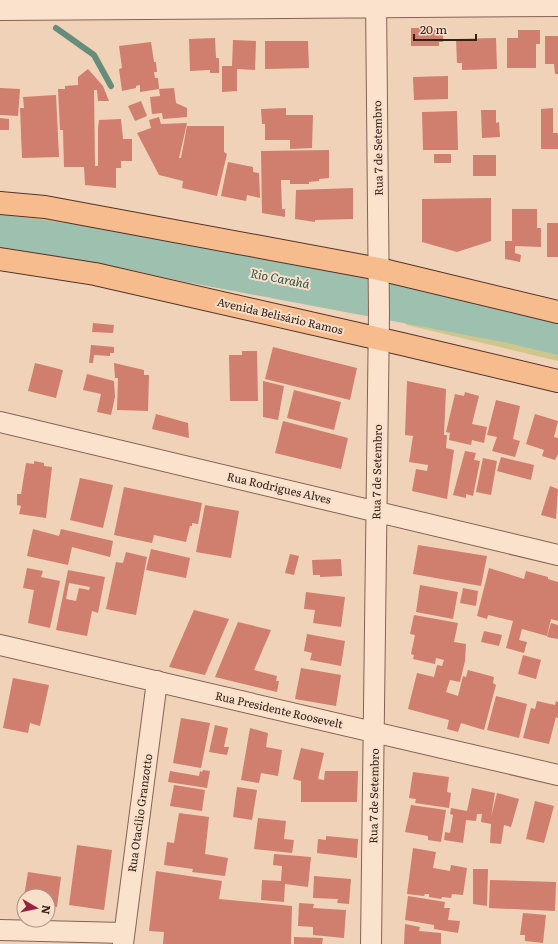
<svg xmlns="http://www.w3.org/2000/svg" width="558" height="944" font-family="Literata,serif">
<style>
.green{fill:#cdc68d}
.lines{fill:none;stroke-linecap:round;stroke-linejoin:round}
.stream{stroke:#668d7a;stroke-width:6}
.river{stroke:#9ec0ae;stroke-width:37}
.building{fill:#d07e6d;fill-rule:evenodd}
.minor-casing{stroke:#866253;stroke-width:22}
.major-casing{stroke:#533229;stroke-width:24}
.minor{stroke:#fbe2cc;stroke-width:20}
.major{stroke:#f7bc8d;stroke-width:22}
.labels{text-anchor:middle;stroke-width:4;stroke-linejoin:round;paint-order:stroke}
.street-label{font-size:11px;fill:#342019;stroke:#f7dfc9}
.water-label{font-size:12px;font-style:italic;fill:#285547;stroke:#f7dfc9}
</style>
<rect width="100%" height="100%" fill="#f0d2b9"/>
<path class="green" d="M0 213 51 218 365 277 359 313 91 260 0 250Z
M410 291 558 326V361L407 325 401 319V294Z"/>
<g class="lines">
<path class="stream" d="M56 28 94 55 111 86
M180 262 181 246"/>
<path class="river" d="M0 233 127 250 180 262 508 324 558 336"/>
</g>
<path class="building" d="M411 28H443V42H439V46H411Z
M518 30H540V44H536V68H507V38H518Z
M545 36H558V74H555L554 64H545Z
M215 38 216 58H219V73H210V70L190 71 189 39Z
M496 38 497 69 462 70V63H457L456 39Z
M233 40 256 41 255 70 237 69V91L222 92V66H232Z
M265 41H308L309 68 265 69Z
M151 42 154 62H156L157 72H154L155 78H158L159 89 140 92V85L136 86V88L122 91 119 69 122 68 119 46Z
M88 69 103 86 109 101H98L97 90H94L95 166H98V128L99 120 121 119 123 139H132V161H121V168H116V188L85 185 84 167H64L63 130H60L58 89H65V86L78 85V77Z
M448 76V99L414 100 413 77Z
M0 88 20 89 18 116 0 115Z
M174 88 176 103 187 108V117L163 119 162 113 152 114 150 97 160 96 159 89Z
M56 95 59 157 22 158 20 108H24L23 97Z
M141 101 147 116 135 121 128 106Z
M286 108V115H313L312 148 290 149V140H265V124H262L261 109Z
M553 108V133H558V149H541V109Z
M481 110H496V123L499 122 500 137 482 138Z
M457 111 458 150H423L422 112Z
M159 117 161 124 187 123 179 158H181L187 126H224V152L227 154 217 196 182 188 183 181 159 175 137 133 151 128 149 120Z
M0 118 9 119V130H0Z
M329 150V178L319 179V181L309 182V184H290V180H281L282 209H285V217L262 213 261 151Z
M434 154H451V163H434Z
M473 155H496V176H473Z
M228 162 253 167V172L259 173 260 198 247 195 246 201 221 196Z
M353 188V219L315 220V222L295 219 296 190Z
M491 198V241L457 252 422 242V199Z
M512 209H537V228H541V247L515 246V253L521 255 520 262 505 259V241H512Z
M547 223H558V257H547Z
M93 323 114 325 113 333 92 332Z
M91 345 114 347V353H110V356L94 355 93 363H89Z
M273 347 357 368 350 400 265 379Z
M242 351H257L258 401H230L229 355H242Z
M35 363 63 370 56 398 28 391Z
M114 363 144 370V375H149L148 411 117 410 118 378H115Z
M87 374 114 381 115 397 111 415 97 412 101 394 83 390Z
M263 381 284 386 278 420 263 417Z
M407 381 446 389 444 435H447L446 448 454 450 447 499 412 491 416 469 427 471 428 465 409 462 413 436 405 435Z
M294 390 341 402 334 430 287 418Z
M465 392 479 396 472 424 487 427 484 443 472 440 471 445 449 440 450 433 446 432 455 394 464 396Z
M496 400 520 406 513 439 520 441 515 457 492 451 497 437 487 435Z
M156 414 188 423 189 438 152 429Z
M535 414 558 421 554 437 558 438V454L555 460 542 456 544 450 526 444Z
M283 421 348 438 341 469 275 453Z
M465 451 476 453 474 460 480 461 473 496 466 494V498L453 495Z
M501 457 534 465 531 480 497 471Z
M483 458 497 461 491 495 476 492Z
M34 461 44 463V466L52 467 46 518 19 514 21 506 17 505V494H21L26 463 34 464Z
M80 478 113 485 103 528 70 520Z
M550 486 558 489 556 519 541 515Z
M124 487 202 503 198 524 192 523V526H190L186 542 154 535 152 543 114 535Z
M205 505 239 511 231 558 196 552Z
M33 529 59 536 61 529 113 541 110 557 72 547 68 565 27 556Z
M418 545 487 556 481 586 413 574Z
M151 549 190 558 186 578 146 570Z
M126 552 147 557 136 615 106 609 116 562 123 563Z
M290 554 299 556 294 575 285 573Z
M341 559 342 576 320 577V575H313L312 560Z
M27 568 43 571 41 577 60 581 50 628 28 623 34 590 23 588Z
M489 568 524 579 526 571 548 577V579L558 582V621L551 619 547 636 522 629 519 640 527 642 524 653 506 648 513 621 488 615 487 619 477 616Z
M68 570 105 577 98 613 92 611 87 636 56 630ZM69 583 90 587 89 590 79 588 76 601 66 599Z
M420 585 458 592 453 619 416 612Z
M463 588 478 591 476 606 460 603Z
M306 592 345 597 341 627 313 623 315 610 304 609Z
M194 610 229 619 205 675 169 667Z
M414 615 458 623 454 642 466 644 465 661 460 682 450 680 446 692 458 696 463 676 466 677 468 670 494 677 493 683 496 685 484 730 461 723 458 732 447 729 449 720 408 709 417 673 434 677 437 665 442 666 444 660 436 658 435 664 413 659 414 655 411 654 415 635 410 634Z
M238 622 271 630 254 670 277 676 276 681H279L277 692 215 677Z
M551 623 558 625V639L547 637Z
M484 631 502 635 499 646 481 642Z
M307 634 345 641 341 666 310 660 312 653 304 651Z
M523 655 541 660 536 679 518 674Z
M301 668 341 675 336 706 295 699Z
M13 678 49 685 40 726 30 723 28 733 3 728Z
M496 696 527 704 519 738 487 730Z
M537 701 555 705 556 701 558 702V718L556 717 549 744 523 738 531 708 535 709Z
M181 718 210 723 201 768 173 763Z
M215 725 228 728 224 747H229L227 755 209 752Z
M250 728 268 733 266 747 282 750 278 776 261 773 259 783 241 780Z
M301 748 324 753 318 779 324 780 325 771H358L357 802H301V781L293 779Z
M203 770 210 771 207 788 168 782 170 771 199 776 200 771 202 772Z
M413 772 449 777 447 792 451 793 449 808 415 803 416 799 409 798Z
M174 785 205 790 202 811 170 806Z
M237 787 257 790 252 820 233 817Z
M472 788 495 793 491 817 497 793 519 799 511 827 504 825 501 844 490 843 491 824 481 822 482 814H477L476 821 466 820 463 843 444 840 445 832 450 833 453 815 450 814 451 808 467 811Z
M535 801 554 806 544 843 526 839Z
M411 805 446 810 441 842 428 840V836L405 832Z
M179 813 209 817 205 854 228 858 225 876 192 872 193 869 164 865 167 842 174 843Z
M258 818 286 821 284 839 294 840 292 853 254 849Z
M326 836 358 839 357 858 317 853 318 839 326 840Z
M77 845 112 850 104 910 69 905Z
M413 848 436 852 433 868 450 871 451 865 467 868 463 895 452 894 451 898 442 897 441 899 429 897V894H425L424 896 407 894Z
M274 854 311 857 308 887 285 884 284 902 261 900 262 880 281 881 282 866 273 865Z
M473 869H488L487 906 473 904Z
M156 871 222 881 219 899 292 906 291 944H163L164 932 149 931Z
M28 872 61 877 57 907 48 906V896H24Z
M314 876 351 879 349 904 337 903 338 899 313 898Z
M490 880 556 882 555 911 489 908Z
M408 896 445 902 444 908H450L448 920 460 921 458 933 434 929V925L405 920Z
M299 903 314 904 313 908 346 910 344 938 313 935V927L298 926Z
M523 913 546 915 543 943 525 941V935H520Z
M405 924 420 927 419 931 441 933V944H404Z
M294 937 323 938 322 944H294Z"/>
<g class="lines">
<defs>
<path id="minor" d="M0 10 558 6
M0 422 558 555
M0 645 558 775
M0 930 124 933
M123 944 157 681
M371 944 379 313 376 0"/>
<path id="major" d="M0 203 45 207 379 269 558 312
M0 259 95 274 402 344 558 381"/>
</defs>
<use href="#minor" class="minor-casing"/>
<use href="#major" class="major-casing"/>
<use href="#minor" class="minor"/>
<use href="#major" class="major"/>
</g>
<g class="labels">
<g class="street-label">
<text transform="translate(378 148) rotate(-91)" y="4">Rua 7 de Setembro</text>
<text transform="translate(280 316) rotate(13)" y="4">Avenida Belisário Ramos</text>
<text transform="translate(377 472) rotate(-89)" y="4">Rua 7 de Setembro</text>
<text transform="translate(279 488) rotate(13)" y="4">Rua Rodrigues Alves</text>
<text transform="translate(279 710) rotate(13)" y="4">Rua Presidente Roosevelt</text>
<text transform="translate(374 796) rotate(-89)" y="4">Rua 7 de Setembro</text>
<text transform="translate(140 813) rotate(-82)" y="4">Rua Otacílio Granzotto</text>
</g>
<g class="water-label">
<text transform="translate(280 279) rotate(11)" y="4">Rio Carahá</text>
</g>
</g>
<g transform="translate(36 908) rotate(99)"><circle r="19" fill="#f7dfc9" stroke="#a99383"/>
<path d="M0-3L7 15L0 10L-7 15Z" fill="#98213e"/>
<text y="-6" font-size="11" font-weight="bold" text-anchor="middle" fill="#342019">N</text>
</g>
<path d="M414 34v6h62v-6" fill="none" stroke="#342019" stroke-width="2"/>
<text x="420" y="34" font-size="12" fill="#342019" stroke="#f7dfc9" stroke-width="3" paint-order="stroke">20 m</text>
</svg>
